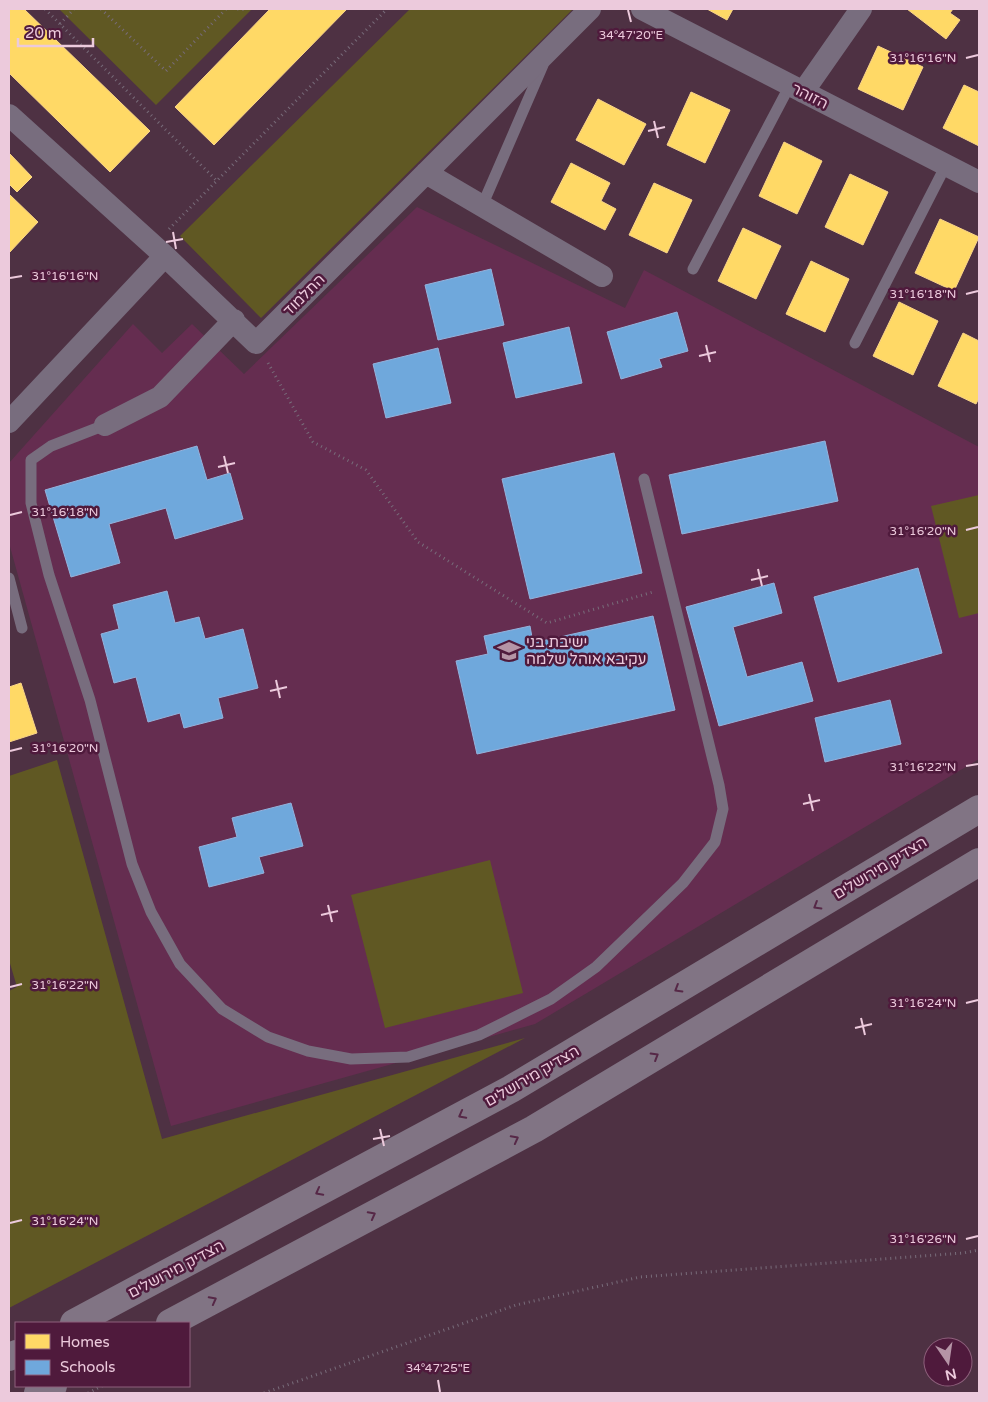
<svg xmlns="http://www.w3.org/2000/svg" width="988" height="1402" font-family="'Varela Round','Noto Sans Hebrew',sans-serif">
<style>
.built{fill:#652d50}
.green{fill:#605823}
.homes{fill:#ffd966;stroke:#f9d489}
.schools{fill:#6fa8dc;stroke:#94b2dc}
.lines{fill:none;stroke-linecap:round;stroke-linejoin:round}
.path{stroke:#786c7a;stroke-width:3;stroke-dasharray:1 4;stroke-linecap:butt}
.service{stroke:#786d7e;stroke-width:11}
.minor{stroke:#786d7e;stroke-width:22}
.primary{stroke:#817484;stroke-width:28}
.oneway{stroke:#562847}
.ticks{fill:none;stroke:#eccadc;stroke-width:2}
.labels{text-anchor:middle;stroke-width:5;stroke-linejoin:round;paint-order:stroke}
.street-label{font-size:15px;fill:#eccadc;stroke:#4f1a3c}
.poi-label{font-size:15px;fill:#eccadc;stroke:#4f1a3c;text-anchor:start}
.ticks-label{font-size:12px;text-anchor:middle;fill:#eccadc;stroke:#4f1a3c;stroke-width:5;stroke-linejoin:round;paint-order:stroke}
</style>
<rect width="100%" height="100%" fill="#4e3143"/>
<path class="built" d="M417 207 625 308 644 270 979 447V759L535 1024 171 1126 9 543V463L133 324 162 353 192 324 244 374Z"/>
<path class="green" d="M59 9H252L156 105Z
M410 9H573L261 318 180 236Z
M979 495V613L959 618 931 506Z
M57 760 162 1139 525 1038 9 1308V991L17 987 9 960V776Z
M490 860 523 993 385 1028 351 895Z"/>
<path class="homes" d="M9 9H24L150 131 110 172 9 73Z
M270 9H347L214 145 175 107Z
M707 9H733L727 20Z
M907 9H953L950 13 960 20 946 39Z
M878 46 923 67 903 110 858 89Z
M964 85 979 92V146L943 128Z
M691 92 730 110 705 163 667 145Z
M598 99 646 124 624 165 576 140Z
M784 142 822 161 797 214 759 196Z
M10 154 32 177 17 192 9 184Z
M571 163 610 183 601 201 616 209 605 230 551 202Z
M850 174 888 192 863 245 825 227Z
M654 183 692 200 667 253 629 235Z
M9 194 38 222 9 253Z
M940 219 979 237 954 291 915 273Z
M743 228 781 246 756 299 718 281Z
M811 261 849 279 825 332 786 314Z
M899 302 938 321 913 375 873 356Z
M963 333 979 341V398L976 404 938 386Z
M21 683 37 733 9 742V687Z"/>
<path class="schools" d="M491 269 504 325 438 340 425 285Z
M677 312 688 351 659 359 662 367 621 379 607 332Z
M569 327 582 383 516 398 503 343Z
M438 348 451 403 386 418 373 364Z
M825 441 838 501 682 534 669 475Z
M197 446 207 480 230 473 243 519 175 539 166 508 109 524 120 563 71 577 45 490Z
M614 453 642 573 530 599 502 479Z
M918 568 942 653 838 682 814 597Z
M774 583 782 613 733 627 747 677 802 662 813 701 719 726 686 607Z
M167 591 175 623 199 617 205 639 243 629 258 688 218 698 223 718 184 728 180 713 148 722 136 677 114 683 101 634 119 629 113 605Z
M653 616 675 710 477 754 456 661 488 654 484 636 530 626 533 643Z
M890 700 901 744 825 762 815 718Z
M291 803 303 846 259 857 264 873 209 887 199 847 237 837 232 818Z"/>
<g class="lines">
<path class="path" d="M45 9 217 181
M101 9 166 71 226 9
M238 9 241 11 243 9
M60 24 74 9
M169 229 387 9
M268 363 313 442 366 470 418 542 547 623 653 592
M88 1393 102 1386
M264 1393 516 1305 640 1277 963 1253 979 1250"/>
<path class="service" d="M482 206 543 65
M693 269 790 85
M855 343 946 165
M105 425 51 446 31 460V503L49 575 90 700 132 864 151 912 180 964 222 1009 268 1037 308 1051 351 1059 408 1057 479 1035 551 999 596 967 683 883 715 842 723 809 719 785 644 479
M9 578 22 628"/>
<path class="minor" d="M642 9 979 182
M803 92 861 9
M9 115 165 256 256 343 590 9
M426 173 602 276
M9 422 165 256
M105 425 160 397 234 320"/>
<path class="primary" d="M74 1323 511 1089 979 809
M170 1323 534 1129 979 862
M9 1357 16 1354
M38 1393 53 1386"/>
</g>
<defs><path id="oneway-chevron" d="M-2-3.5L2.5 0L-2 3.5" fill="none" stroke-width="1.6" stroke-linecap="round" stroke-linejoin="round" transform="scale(1.25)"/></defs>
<g class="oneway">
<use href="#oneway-chevron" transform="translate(817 906) rotate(149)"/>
<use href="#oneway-chevron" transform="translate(678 989) rotate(149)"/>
<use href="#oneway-chevron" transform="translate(655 1056) rotate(-31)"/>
<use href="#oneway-chevron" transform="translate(462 1115) rotate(152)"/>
<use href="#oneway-chevron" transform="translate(515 1139) rotate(-28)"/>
<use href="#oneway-chevron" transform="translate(319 1192) rotate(152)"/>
<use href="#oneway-chevron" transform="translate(372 1215) rotate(-28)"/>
<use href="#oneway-chevron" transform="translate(213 1300) rotate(-28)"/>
</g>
<path class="ticks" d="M628 10 631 22M966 58 978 55M654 121 658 138M648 131 665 127M173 232 176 249M166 242 183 239M10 278 22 276M966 294 978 291M706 345 710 362M699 356 716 352M224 456 228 473M218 467 235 463M10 515 22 512M966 530 978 527M758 569 762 586M751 580 768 576M276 680 280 698M270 691 287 687M10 751 22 748M966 766 978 764M809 794 813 811M803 804 820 800M328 905 332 922M321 915 338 911M10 987 22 984M966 1003 978 1000M861 1018 865 1035M855 1028 872 1024M380 1129 384 1146M373 1139 390 1136M10 1223 22 1220M966 1239 978 1236M438 1380 440 1392"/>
<defs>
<symbol id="school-bare" viewBox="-9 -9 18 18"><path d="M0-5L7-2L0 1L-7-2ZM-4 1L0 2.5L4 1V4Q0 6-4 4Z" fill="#b594a6" stroke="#4f1a3c" stroke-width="2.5" paint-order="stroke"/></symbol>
</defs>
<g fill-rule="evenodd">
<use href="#school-bare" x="493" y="635" width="32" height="32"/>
</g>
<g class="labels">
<g class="street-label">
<text transform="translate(810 96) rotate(27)" y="5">הזוהר</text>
<text transform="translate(304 295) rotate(-45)" y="5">התלמוד</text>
<text transform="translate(880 868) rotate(-31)" y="5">הצדיק מירושלים</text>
<text transform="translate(532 1076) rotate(-30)" y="5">הצדיק מירושלים</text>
<text transform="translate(176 1269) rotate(-28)" y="5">הצדיק מירושלים</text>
</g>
<g class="poi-label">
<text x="526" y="647">ישיבת בני<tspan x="526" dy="17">עקיבא אוהל שלמה</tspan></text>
</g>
</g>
<g class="ticks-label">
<text x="631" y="39">34°47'20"E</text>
<text x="923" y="62">31°16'16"N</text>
<text x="65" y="280">31°16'16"N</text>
<text x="923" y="298">31°16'18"N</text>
<text x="65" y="516">31°16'18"N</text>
<text x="923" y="535">31°16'20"N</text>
<text x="65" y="752">31°16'20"N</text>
<text x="923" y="771">31°16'22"N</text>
<text x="65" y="989">31°16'22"N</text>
<text x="923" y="1007">31°16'24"N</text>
<text x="65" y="1225">31°16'24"N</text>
<text x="923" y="1243">31°16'26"N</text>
<text x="438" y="1372">34°47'25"E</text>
</g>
<rect width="988" height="1402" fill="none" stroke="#eccadc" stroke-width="20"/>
<rect x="15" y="1322" width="175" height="65" fill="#4f1a3c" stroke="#8e607c"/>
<rect x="25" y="1334" width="25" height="15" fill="#ffd966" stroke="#8e607c"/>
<text x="60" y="1347" font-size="15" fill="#eccadc">Homes</text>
<rect x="25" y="1360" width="25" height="15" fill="#6fa8dc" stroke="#8e607c"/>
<text x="60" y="1372" font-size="15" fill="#eccadc">Schools</text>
<g transform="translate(948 1362) rotate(167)"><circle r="24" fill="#4f1a3c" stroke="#8e607c"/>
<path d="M0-4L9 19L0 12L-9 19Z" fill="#b594a6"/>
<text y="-8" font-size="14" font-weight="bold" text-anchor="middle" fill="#eccadc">N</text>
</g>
<path d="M18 38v8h75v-8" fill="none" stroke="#eccadc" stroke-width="2.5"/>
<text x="25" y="38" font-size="15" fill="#eccadc" stroke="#4f1a3c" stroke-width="4" paint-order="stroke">20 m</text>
</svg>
